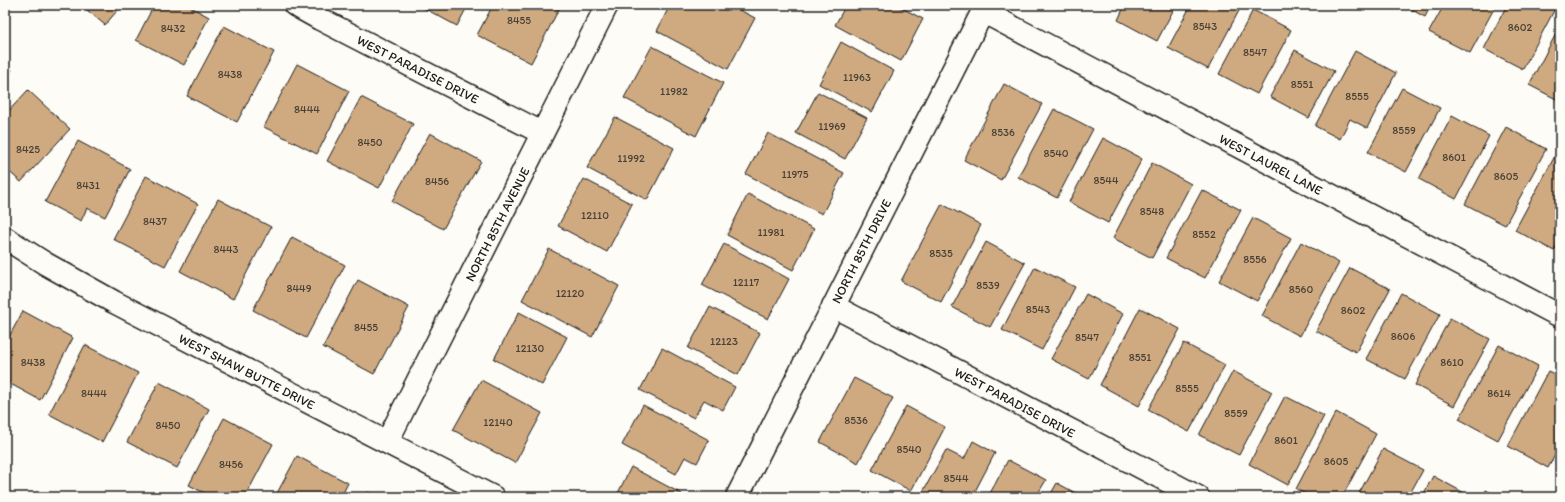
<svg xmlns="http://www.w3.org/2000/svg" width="1565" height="502" font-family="Itim,sans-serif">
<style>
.building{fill:#cfaa81;stroke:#1c1c1c}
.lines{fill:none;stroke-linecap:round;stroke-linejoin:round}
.minor-casing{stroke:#1c1c1c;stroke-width:25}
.minor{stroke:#fdfcf7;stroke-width:22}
.labels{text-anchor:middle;stroke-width:3.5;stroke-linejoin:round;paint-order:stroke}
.number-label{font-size:11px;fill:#494035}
.street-label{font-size:13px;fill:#1c1c1c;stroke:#fdfcf7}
</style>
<rect width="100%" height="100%" fill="#fdfcf7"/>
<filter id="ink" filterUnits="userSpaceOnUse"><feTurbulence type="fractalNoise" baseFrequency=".025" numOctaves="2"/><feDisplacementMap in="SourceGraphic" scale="8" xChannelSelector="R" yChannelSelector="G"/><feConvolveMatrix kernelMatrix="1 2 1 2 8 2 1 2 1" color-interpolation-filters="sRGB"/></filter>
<g filter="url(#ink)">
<path class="building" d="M81 5H122L105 25Z
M154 5H187L209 17 184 65 136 40Z
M418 5H468L457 26Z
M493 5H561L531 63 477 35Z
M670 5H730L755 18 728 69 657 31Z
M846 5H896L923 19 901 61 835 25Z
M1125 5H1176L1157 41 1118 20Z
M1191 5H1242L1208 69 1168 48Z
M1403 5H1431L1425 17Z
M1444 5H1496L1470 53 1429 32Z
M1507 5H1557L1523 69 1484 49Z
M1253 10 1291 30 1257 94 1219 74Z
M224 26 274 52 237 122 187 96Z
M1560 26V101L1529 85Z
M841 42 894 71 872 112 819 84Z
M652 46 723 83 696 136 624 98Z
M1295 50 1334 71 1309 118 1270 97Z
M1355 51 1396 73 1367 128 1350 119 1340 139 1315 126Z
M5 64 12 70 5 78Z
M297 64 349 91 317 154 264 127Z
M1004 84 1042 104 1001 180 964 160Z
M1402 88 1440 108 1406 172 1368 152Z
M28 90 70 129 21 182 5 168V115Z
M818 92 867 118 845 159 796 133Z
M361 97 413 124 379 188 327 161Z
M1054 109 1093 129 1057 198 1018 177Z
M1452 116 1489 136 1456 199 1419 179Z
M615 117 674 148 647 200 587 168Z
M1506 127 1546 149 1505 225 1465 204Z
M430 133 481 161 443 229 392 201Z
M768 133 844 173 822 214 746 174Z
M1103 138 1142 159 1108 223 1069 202Z
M78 141 130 169 105 217 87 208 81 221 45 202Z
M1556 154 1560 156V239L1554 251 1515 230Z
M1152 163 1191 184 1152 258 1113 238Z
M146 176 198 204 165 266 113 239Z
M584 179 632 204 607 252 558 226Z
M1202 190 1241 210 1205 278 1166 258Z
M748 194 814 229 793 270 727 235Z
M218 199 271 227 233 299 180 271Z
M942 204 981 225 941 302 901 281Z
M1253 218 1291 238 1257 301 1219 281Z
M292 237 345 265 306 338 253 310Z
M986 242 1025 263 990 327 952 307Z
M1301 242 1339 263 1300 336 1262 316Z
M724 244 789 279 768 319 702 285Z
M549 249 619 286 592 337 522 300Z
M1035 267 1075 287 1042 350 1002 330Z
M1350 268 1390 289 1356 352 1316 331Z
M358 280 409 307 374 374 323 347Z
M1401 293 1440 314 1405 379 1366 359Z
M1086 294 1123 314 1089 379 1051 359Z
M710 307 760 333 738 375 688 348Z
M1140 308 1180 329 1139 406 1100 385Z
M23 311 73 338 40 400 5 381V344Z
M519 312 567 337 542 385 494 359Z
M1450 318 1490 339 1454 406 1415 385Z
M1184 343 1225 365 1189 432 1148 410Z
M85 345 138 373 102 442 49 414Z
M1499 345 1538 366 1498 440 1459 419Z
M662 348 735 387 723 410 704 400 694 418 640 390Z
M1233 371 1272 392 1239 455 1199 435Z
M1548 371 1560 377V446L1548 468 1508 446Z
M854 378 893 398 858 463 820 442Z
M481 380 542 413 515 463 453 430Z
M159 382 209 409 177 468 127 442Z
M1285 396 1324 416 1288 485 1249 464Z
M643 405 709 440 697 463 685 457 676 474 622 445Z
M906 406 945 427 911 491 872 470Z
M1336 412 1376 434 1342 497H1311L1296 489Z
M224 418 273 444 245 497H212L189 485Z
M973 441 995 453 972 497H920L946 450 964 459Z
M1383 449 1423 470 1408 497H1357Z
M297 456 348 483 341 497H275Z
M1008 460 1046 480 1036 497H988Z
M631 467 682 494 680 497H616Z
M1433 476 1470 496V497H1422Z
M1057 483 1083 497H1049Z
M1486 490 1499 497H1483Z
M368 492 377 497H366Z"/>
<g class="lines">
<defs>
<path id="minor" d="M295 5 320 19 542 133
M982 11 1560 316
M5 238 46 264 114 302 493 497
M833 306 1198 497
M387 442 607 5
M737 497 986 5"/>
</defs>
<use href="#minor" class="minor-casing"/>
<use href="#minor" class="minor"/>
</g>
</g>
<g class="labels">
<g class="number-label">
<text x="519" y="24">8455</text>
<text x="1205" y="30">8543</text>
<text x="1520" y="31">8602</text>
<text x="173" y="32">8432</text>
<text x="1255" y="56">8547</text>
<text x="230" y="78">8438</text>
<text x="857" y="81">11963</text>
<text x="1302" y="88">8551</text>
<text x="674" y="95">11982</text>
<text x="1357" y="100">8555</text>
<text x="307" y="113">8444</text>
<text x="832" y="130">11969</text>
<text x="1404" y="134">8559</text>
<text x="1003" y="136">8536</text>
<text x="370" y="146">8450</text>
<text x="28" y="153">8425</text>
<text x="1056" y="157">8540</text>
<text x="1454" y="161">8601</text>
<text x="631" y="162">11992</text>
<text x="795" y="178">11975</text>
<text x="1506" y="180">8605</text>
<text x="1106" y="184">8544</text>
<text x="437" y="185">8456</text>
<text x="88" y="189">8431</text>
<text x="1152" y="215">8548</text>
<text x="595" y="219">12110</text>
<text x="155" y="225">8437</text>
<text x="771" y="236">11981</text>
<text x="1204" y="238">8552</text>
<text x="226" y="253">8443</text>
<text x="941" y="257">8535</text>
<text x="1255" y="263">8556</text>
<text x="746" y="286">12117</text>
<text x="988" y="289">8539</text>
<text x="299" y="292">8449</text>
<text x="1301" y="293">8560</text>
<text x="570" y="297">12120</text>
<text x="1038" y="313">8543</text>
<text x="1353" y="314">8602</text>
<text x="366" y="331">8455</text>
<text x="1403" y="340">8606</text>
<text x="1087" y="341">8547</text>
<text x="724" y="345">12123</text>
<text x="530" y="352">12130</text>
<text x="1140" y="361">8551</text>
<text x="33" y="366">8438</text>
<text x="1452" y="366">8610</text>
<text x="1187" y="392">8555</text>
<text x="94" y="397">8444</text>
<text x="1499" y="397">8614</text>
<text x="1236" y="417">8559</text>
<text x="856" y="424">8536</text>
<text x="498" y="426">12140</text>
<text x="168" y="429">8450</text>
<text x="1286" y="444">8601</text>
<text x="909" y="453">8540</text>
<text x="1336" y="465">8605</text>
<text x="231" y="468">8456</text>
<text x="956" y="482">8544</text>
</g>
<g class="street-label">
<text transform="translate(418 69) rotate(27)" y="5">WEST PARADISE DRIVE</text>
<text transform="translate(1271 164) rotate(28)" y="5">WEST LAUREL LANE</text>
<text transform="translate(497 224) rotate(-63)" y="5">NORTH 85TH AVENUE</text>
<text transform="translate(861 251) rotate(-63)" y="5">NORTH 85TH DRIVE</text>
<text transform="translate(247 371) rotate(27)" y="5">WEST SHAW BUTTE DRIVE</text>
<text transform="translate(1015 402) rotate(28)" y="5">WEST PARADISE DRIVE</text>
</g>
</g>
<rect width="1565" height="502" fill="none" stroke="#fdfcf7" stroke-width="20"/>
<rect x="10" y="10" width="1545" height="482" fill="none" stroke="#1c1c1c" stroke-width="1.5" filter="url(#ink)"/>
</svg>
